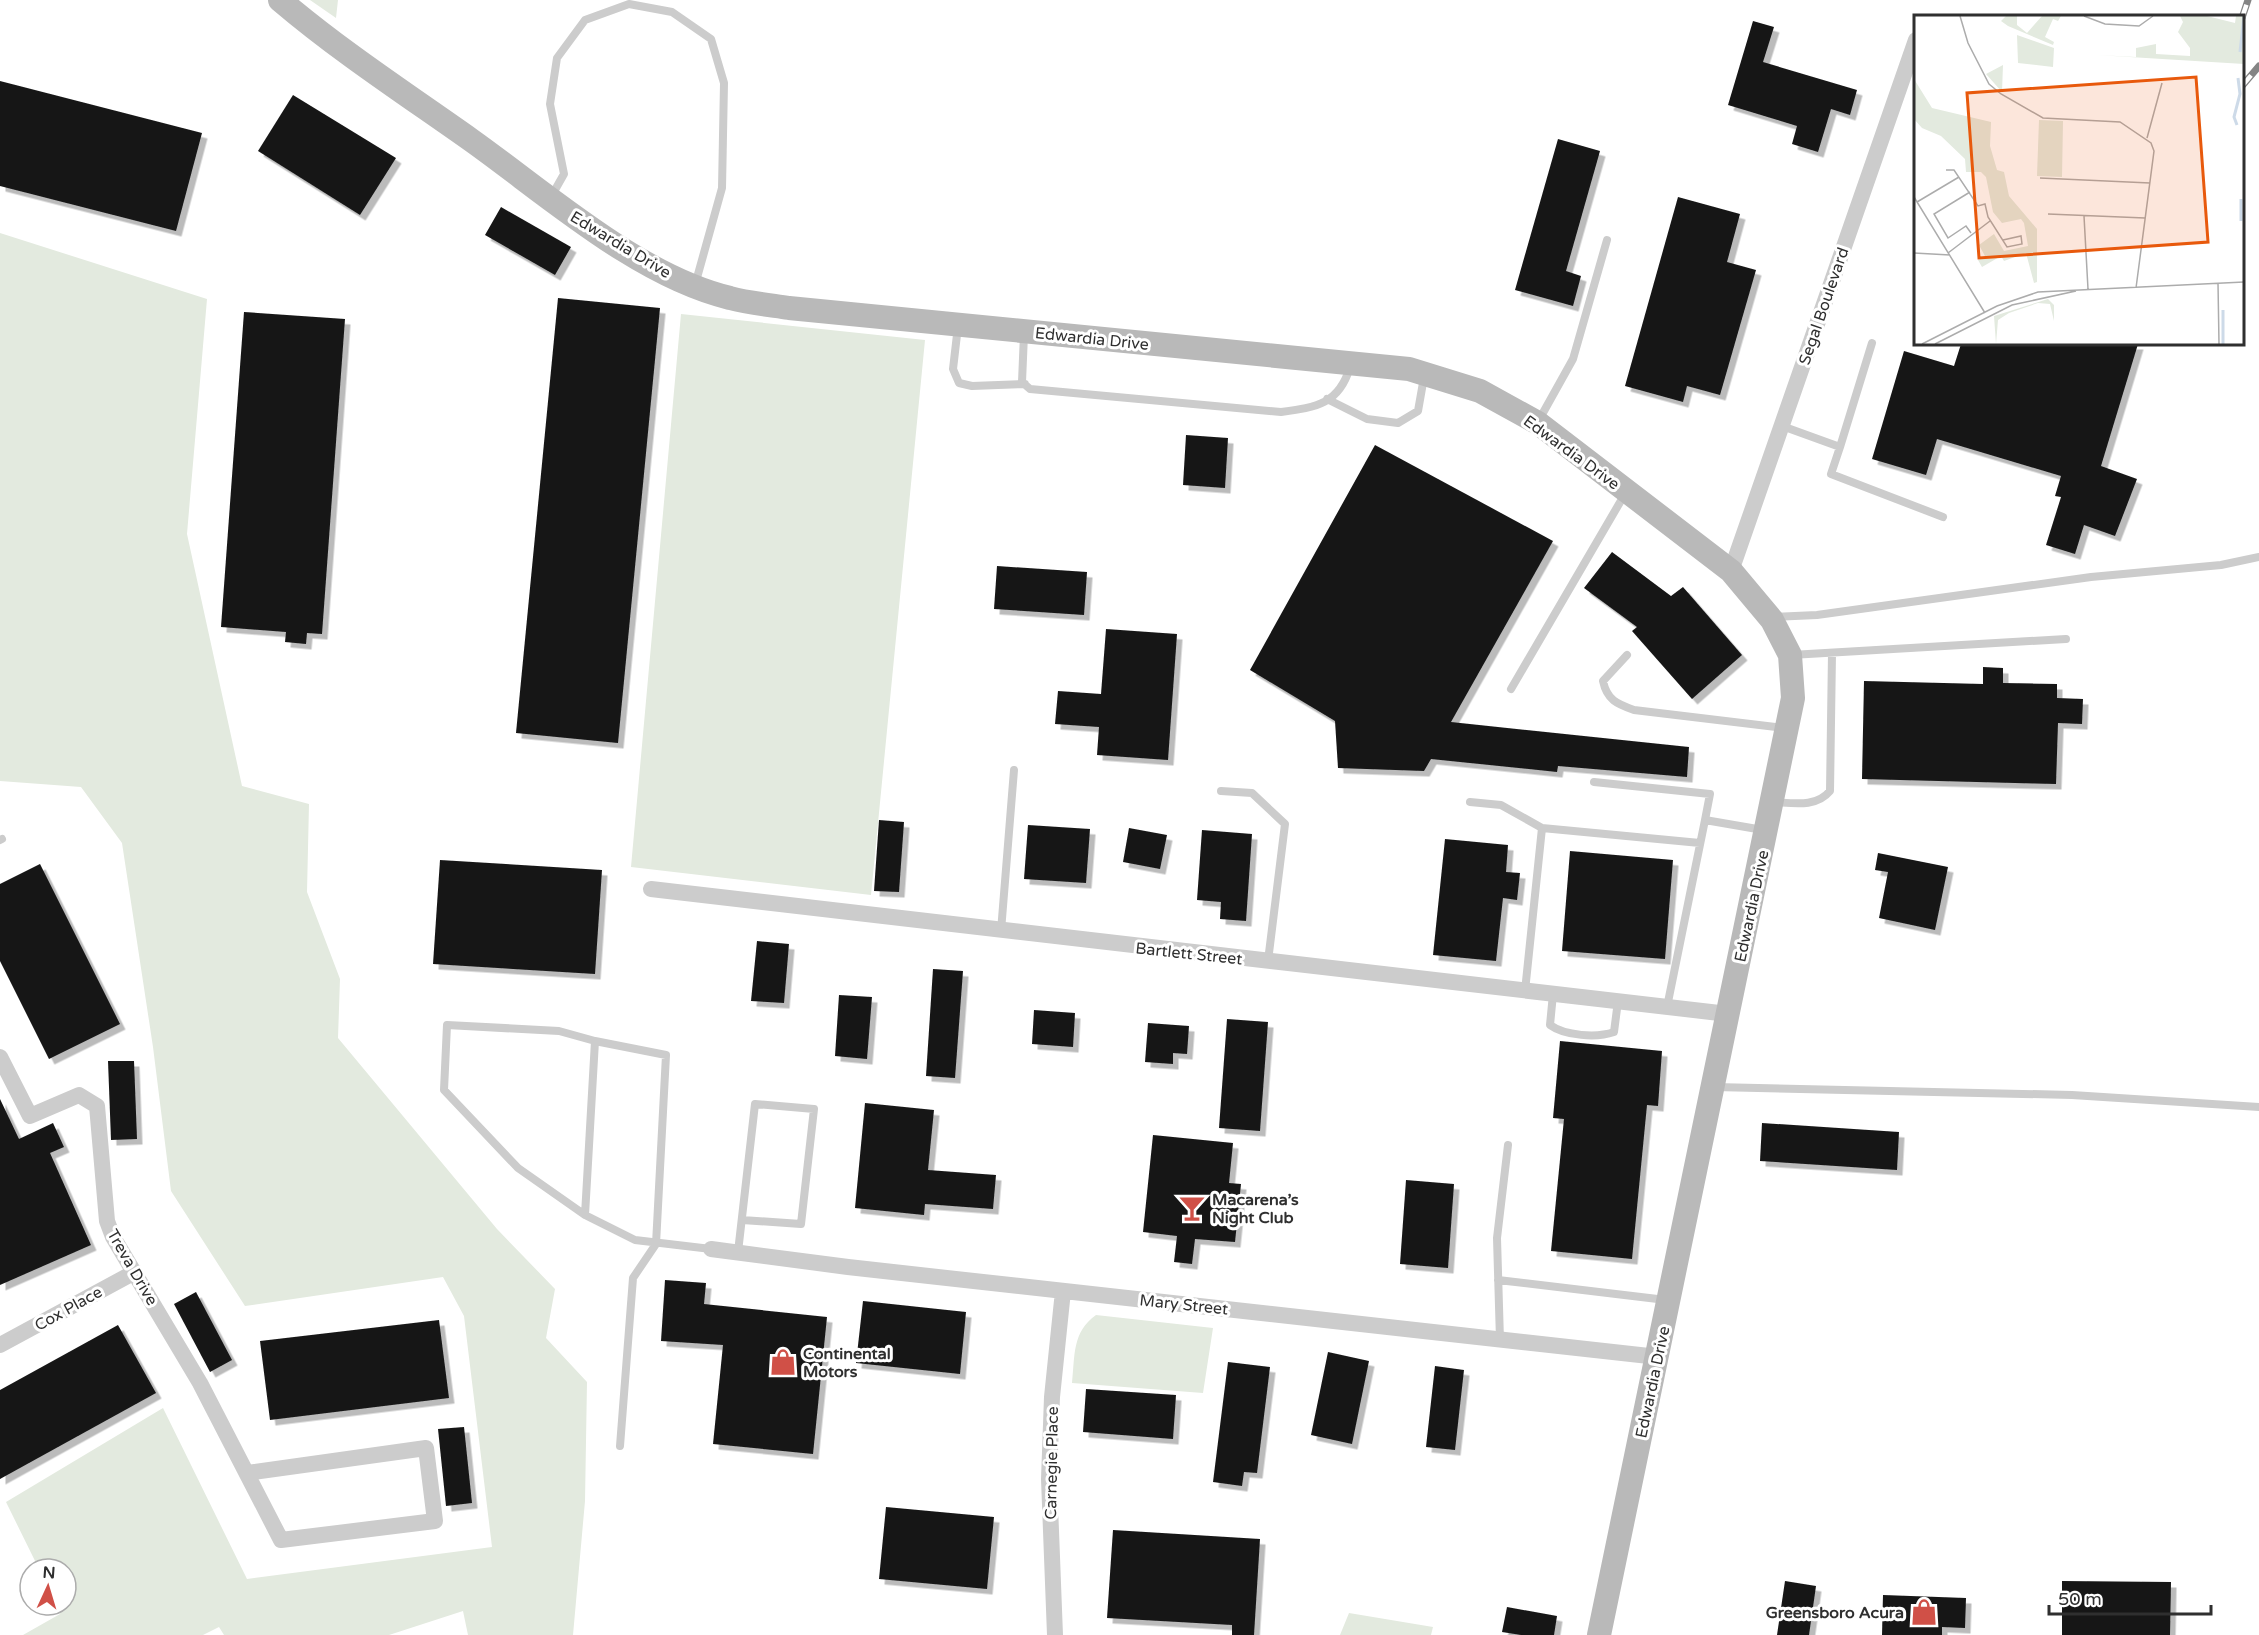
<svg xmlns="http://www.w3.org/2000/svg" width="2259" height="1635" font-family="'Varela Round',sans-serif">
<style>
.green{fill:#e3eadf}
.building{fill:#161616;filter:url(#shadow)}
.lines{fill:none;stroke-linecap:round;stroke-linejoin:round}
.service{stroke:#ccc;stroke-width:8}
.minor{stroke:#ccc;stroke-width:16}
.secondary{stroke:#b9b9b9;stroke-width:24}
.rail-casing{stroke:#848484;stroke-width:7}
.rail{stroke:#fff;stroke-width:4.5;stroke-dasharray:14;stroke-linecap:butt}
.labels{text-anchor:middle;stroke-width:6;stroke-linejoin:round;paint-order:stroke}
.street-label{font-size:16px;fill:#2f2f2f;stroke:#fff}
.poi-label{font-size:16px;font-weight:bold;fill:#2f2f2f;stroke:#fff;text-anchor:start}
.inset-river{fill:none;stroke:#cddae8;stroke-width:3}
.inset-road{fill:none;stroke:#acacac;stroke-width:1.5}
.view{fill:#e8590c;fill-opacity:0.15;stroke:#e8590c;stroke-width:3}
.inset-edge{fill:none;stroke:#2f2f2f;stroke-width:3}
</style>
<defs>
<filter id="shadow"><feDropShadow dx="5.5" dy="5.5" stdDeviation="0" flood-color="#0004"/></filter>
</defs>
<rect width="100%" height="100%" fill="#fff"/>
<path class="green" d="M310 0H338L336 18Z
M0 233 207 299 187 534 242 786 309 804 307 892 340 979 338 1038 497 1229 555 1289 546 1338 587 1382 585 1501 573 1635H468L463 1611 389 1635H224L219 1627 203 1635H23L60 1614 56 1605H66V1569H39L6 1502 163 1408 247 1579 492 1547 464 1316 443 1277 245 1306 171 1191 153 1047 122 843 81 787 0 781Z
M681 314 925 340 871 895 631 867Z
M1096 1315 1213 1328 1203 1393 1072 1383C1075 1356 1072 1332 1096 1315Z
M1349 1613 1433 1627 1431 1635H1340Z"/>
<path class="building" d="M1753 21 1774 27 1763 62 1857 90 1850 115 1831 109 1818 152 1792 144 1797 126 1728 105Z
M0 81 202 133 176 231 0 186Z
M293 95 396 158 360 215 258 151Z
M1558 139 1600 151 1566 271 1581 276 1573 306 1515 290Z
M1678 197 1740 214 1727 262 1756 270 1720 395 1687 386 1683 402 1625 386Z
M501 207 571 247 555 275 485 235Z
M558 298 660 308 618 743 516 733Z
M244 312 345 319 322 634 307 633 306 644 285 642 286 632 221 627Z
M1961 344H2138L2101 466 2137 479 2115 536 2084 525 2075 554 2046 545 2061 497 2055 496 2061 476 1937 439 1926 475 1872 459 1904 351 1954 366Z
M1186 435 1228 438 1225 488 1183 485Z
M1375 445 1553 541 1451 722 1689 747 1687 777 1558 766 1557 772 1431 759 1424 771 1338 768 1335 721 1250 670Z
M1612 552 1671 596 1683 587 1742 655 1692 699 1632 631 1637 627 1584 588Z
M997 566 1087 572 1084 615 994 609Z
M1106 629 1177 634 1168 760 1097 755 1099 727 1055 724 1058 691 1101 694Z
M1983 667 2003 668V683L2057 684V698L2083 699 2082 724 2058 723 2056 784 1862 779 1864 681 1983 684Z
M879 820 904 822 899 892 874 891Z
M1028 825 1090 829 1086 883 1024 879Z
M1129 828 1167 835 1160 869 1123 862Z
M1202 830 1252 834 1246 921 1220 919 1221 902 1197 900Z
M1445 839 1508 845 1506 872 1520 873 1517 900 1503 898 1496 961 1433 955Z
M1570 851 1673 860 1665 959 1562 951Z
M1878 853 1948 867 1935 930 1879 918 1888 872 1875 870Z
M440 860 602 870 595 974 433 964Z
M40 864 120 1024 49 1059 0 961V884Z
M757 941 789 944 784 1003 751 1001Z
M933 969 963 971 955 1078 926 1076Z
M839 995 872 997 867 1059 835 1056Z
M1034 1010 1075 1013 1073 1047 1032 1044Z
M1227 1019 1268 1022 1260 1131 1219 1128Z
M1148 1023 1189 1026 1187 1054 1173 1053V1064L1145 1062Z
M1560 1041 1662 1051 1658 1106 1647 1105 1632 1259 1551 1251 1564 1119 1553 1118Z
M108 1061H134L137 1139 111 1140Z
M0 1099 19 1139 53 1123 64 1147 50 1153 91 1245 0 1285Z
M865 1103 934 1110 928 1170 996 1175 993 1209 925 1204 924 1215 855 1208Z
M1762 1123 1899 1132 1897 1170 1760 1161Z
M1153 1135 1233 1143 1229 1183 1241 1184 1235 1242 1195 1239 1192 1264 1174 1262 1177 1236 1143 1232Z
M1406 1180 1454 1184 1448 1268 1400 1264Z
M665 1280 706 1283 704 1304 827 1317 813 1454 713 1444 723 1345 661 1341Z
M196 1292 232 1360 210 1372 174 1304Z
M863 1301 966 1312 960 1374 856 1363Z
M439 1320 449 1398 270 1420 260 1341Z
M118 1325 156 1393 0 1479V1390Z
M1328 1352 1369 1361 1352 1444 1311 1435Z
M1228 1362 1270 1367 1257 1473 1244 1472 1242 1486 1213 1482Z
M1435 1366 1464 1370 1455 1450 1426 1447Z
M1086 1389 1176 1395 1173 1439 1083 1432Z
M464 1427 472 1503 446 1506 438 1429Z
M886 1507 994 1517 987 1589 879 1579Z
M1113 1530 1260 1539 1254 1635H1232V1625L1107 1618Z
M1785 1581 1816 1586 1809 1635H1777Z
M2062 1581 2171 1582 2170 1635H2062Z
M1883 1595 1966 1598 1965 1628 1942 1627V1635H1882Z
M1507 1607 1557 1616 1554 1635H1521L1502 1632Z"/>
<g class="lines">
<path class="service" d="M551 197 564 174 550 104 557 58 585 20 629 4 672 12 711 39 724 83 722 188 695 285
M958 326 953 369 959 383 972 386 1025 384
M1024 334 1022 382 1030 389 1281 412C1317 407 1339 404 1350 367
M1327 399 1367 419 1398 423 1418 411 1424 377
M1539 420 1573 359 1607 240
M1782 426 1840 447 1831 474 1943 517
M1840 447 1872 343
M1773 617 1817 615 2091 577 2221 565 2259 557
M1627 655 1603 681C1607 700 1617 704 1634 710L1784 728
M1791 655 2066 639
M1511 689 1626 492
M1594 782 1710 794 1705 820
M1221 791 1252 793 1285 824 1268 961
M1470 802 1501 805 1542 828 1700 843
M1773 802C1793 803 1816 808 1830 791L1832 653
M0 840 2 839
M1001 931 1014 770
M1525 991 1542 828
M1553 994 1550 1025C1565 1036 1597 1038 1614 1032L1618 1001
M1667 1007 1705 820 1763 830
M1714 1087 2072 1095 2259 1107
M585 1215 518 1168 444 1090 447 1025 559 1031 595 1041
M738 1252 755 1104 814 1109 801 1224 742 1220
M1498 1280 1666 1300
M1500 1340 1497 1238 1508 1145
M620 1446 633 1278 656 1244 666 1055 595 1041 585 1215 635 1240 711 1249"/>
<path class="minor" d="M1731 571 1916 40
M651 889 1728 1014
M0 1057 30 1116 79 1095 97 1106 107 1221 113 1237 200 1383 281 1540 435 1521 426 1448 247 1473
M711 1249 848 1267 1658 1357
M0 1345 135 1272
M1055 1635 1049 1479 1052 1397 1063 1291"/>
<path class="secondary" d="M280 0C340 51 406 94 471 140 547 194 638 276 730 298 749 303 769 305 789 308L1409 369 1480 391 1538 423 1731 571 1772 620 1790 655 1793 698 1599 1635"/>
<defs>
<path id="rail" d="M2242 18 2248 0
M2242 86 2259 66"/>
</defs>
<use href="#rail" class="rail-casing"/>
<use href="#rail" class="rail"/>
</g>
<defs>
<symbol id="bar-bare" viewBox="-9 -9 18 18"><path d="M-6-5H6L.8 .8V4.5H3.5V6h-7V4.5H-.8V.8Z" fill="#d05047" stroke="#fff" stroke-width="2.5" paint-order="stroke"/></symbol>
<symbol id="shop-bare" viewBox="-9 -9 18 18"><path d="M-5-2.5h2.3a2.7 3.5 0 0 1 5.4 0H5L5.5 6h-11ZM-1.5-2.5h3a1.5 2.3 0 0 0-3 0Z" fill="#d05047" stroke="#fff" stroke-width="2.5" paint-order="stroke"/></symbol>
</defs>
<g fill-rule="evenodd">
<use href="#bar-bare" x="1173" y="1189" width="38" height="38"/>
<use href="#shop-bare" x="764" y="1343" width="38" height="38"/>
<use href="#shop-bare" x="1905" y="1593" width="38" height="38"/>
</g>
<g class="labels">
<g class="street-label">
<text transform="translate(621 244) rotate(31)" y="6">Edwardia Drive</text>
<text transform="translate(1823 306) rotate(-71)" y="6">Segal Boulevard</text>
<text transform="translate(1092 338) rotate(6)" y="6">Edwardia Drive</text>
<text transform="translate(1572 452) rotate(36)" y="6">Edwardia Drive</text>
<text transform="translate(1751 906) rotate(-78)" y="6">Edwardia Drive</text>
<text transform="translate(1189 953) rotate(6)" y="6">Bartlett Street</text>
<text transform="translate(133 1267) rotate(60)" y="6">Treva Drive</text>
<text transform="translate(1184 1304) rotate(6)" y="6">Mary Street</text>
<text transform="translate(68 1308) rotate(-29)" y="6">Cox Place</text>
<text transform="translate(1652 1382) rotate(-78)" y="6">Edwardia Drive</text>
<text transform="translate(1051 1463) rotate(-89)" y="6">Carnegie Place</text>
</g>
<g class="poi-label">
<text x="1212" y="1205">Macarena’s<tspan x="1212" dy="18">Night Club</tspan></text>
<text x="803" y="1359">Continental<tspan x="803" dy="18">Motors</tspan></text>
<text x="1904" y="1618" text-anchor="end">Greensboro Acura</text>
</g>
</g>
<g transform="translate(1914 15)">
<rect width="330" height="330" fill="#fff"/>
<path d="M92 1H103V10L113 18 128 1H147L144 6 139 4 131 22 140 27 139 30 94 11 87 6ZM266 1H293L321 8 322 1H330V49L183 40 222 42V33L242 29V39L276 41V33L264 17 269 7ZM103 20 140 33 139 52 104 48ZM89 50 88 77 72 59ZM0 64 18 93 77 107 76 131 83 155 90 157 95 181 123 214V267L120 268 112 238 90 246 87 241 68 252 64 245 71 241 65 230 80 219 90 236 114 231 110 208 107 204 88 208 79 197 72 162 67 157H52L51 144 27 121 8 113 0 104ZM125 105 149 106 148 162 123 161ZM134 284 140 290V306L136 289 124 288 95 298 84 305 82 329 80 301Z" fill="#e3eadf"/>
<path class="inset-river" d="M326 37 330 1M323 110 320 102 326 79 324 63M327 184V206M309 329V295"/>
<path class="inset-road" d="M46 1 54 28 75 69 87 79 129 103 206 107 237 128 240 136 222 273M170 1 191 9 225 11 239 1M233 123 248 68M32 155H40L64 191 71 189 74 202 93 232 108 229 107 221 89 225M126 163 236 168M56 177 20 199 34 223 52 211 57 218M0 182 71 298M3 187 45 162M134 199 231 203M170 201 174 274M0 238 36 240M34 238 76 206M304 268 305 329M8 329 83 291 124 277 330 267M21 329 98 290 162 276"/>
<path class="view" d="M282 62 294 227 65 243 53 78Z"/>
<rect width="330" height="330" class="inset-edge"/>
</g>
<g transform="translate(48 1587) rotate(4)"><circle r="28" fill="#ffffff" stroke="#acacac" stroke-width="1.5"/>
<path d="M0-4.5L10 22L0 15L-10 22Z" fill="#d05047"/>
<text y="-9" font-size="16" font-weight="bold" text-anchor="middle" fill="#2f2f2f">N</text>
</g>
<path d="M2049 1605v9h162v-9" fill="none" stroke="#2f2f2f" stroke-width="3"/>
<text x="2058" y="1605" font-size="18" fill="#2f2f2f" stroke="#ffffff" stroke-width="4.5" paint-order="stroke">50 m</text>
</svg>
